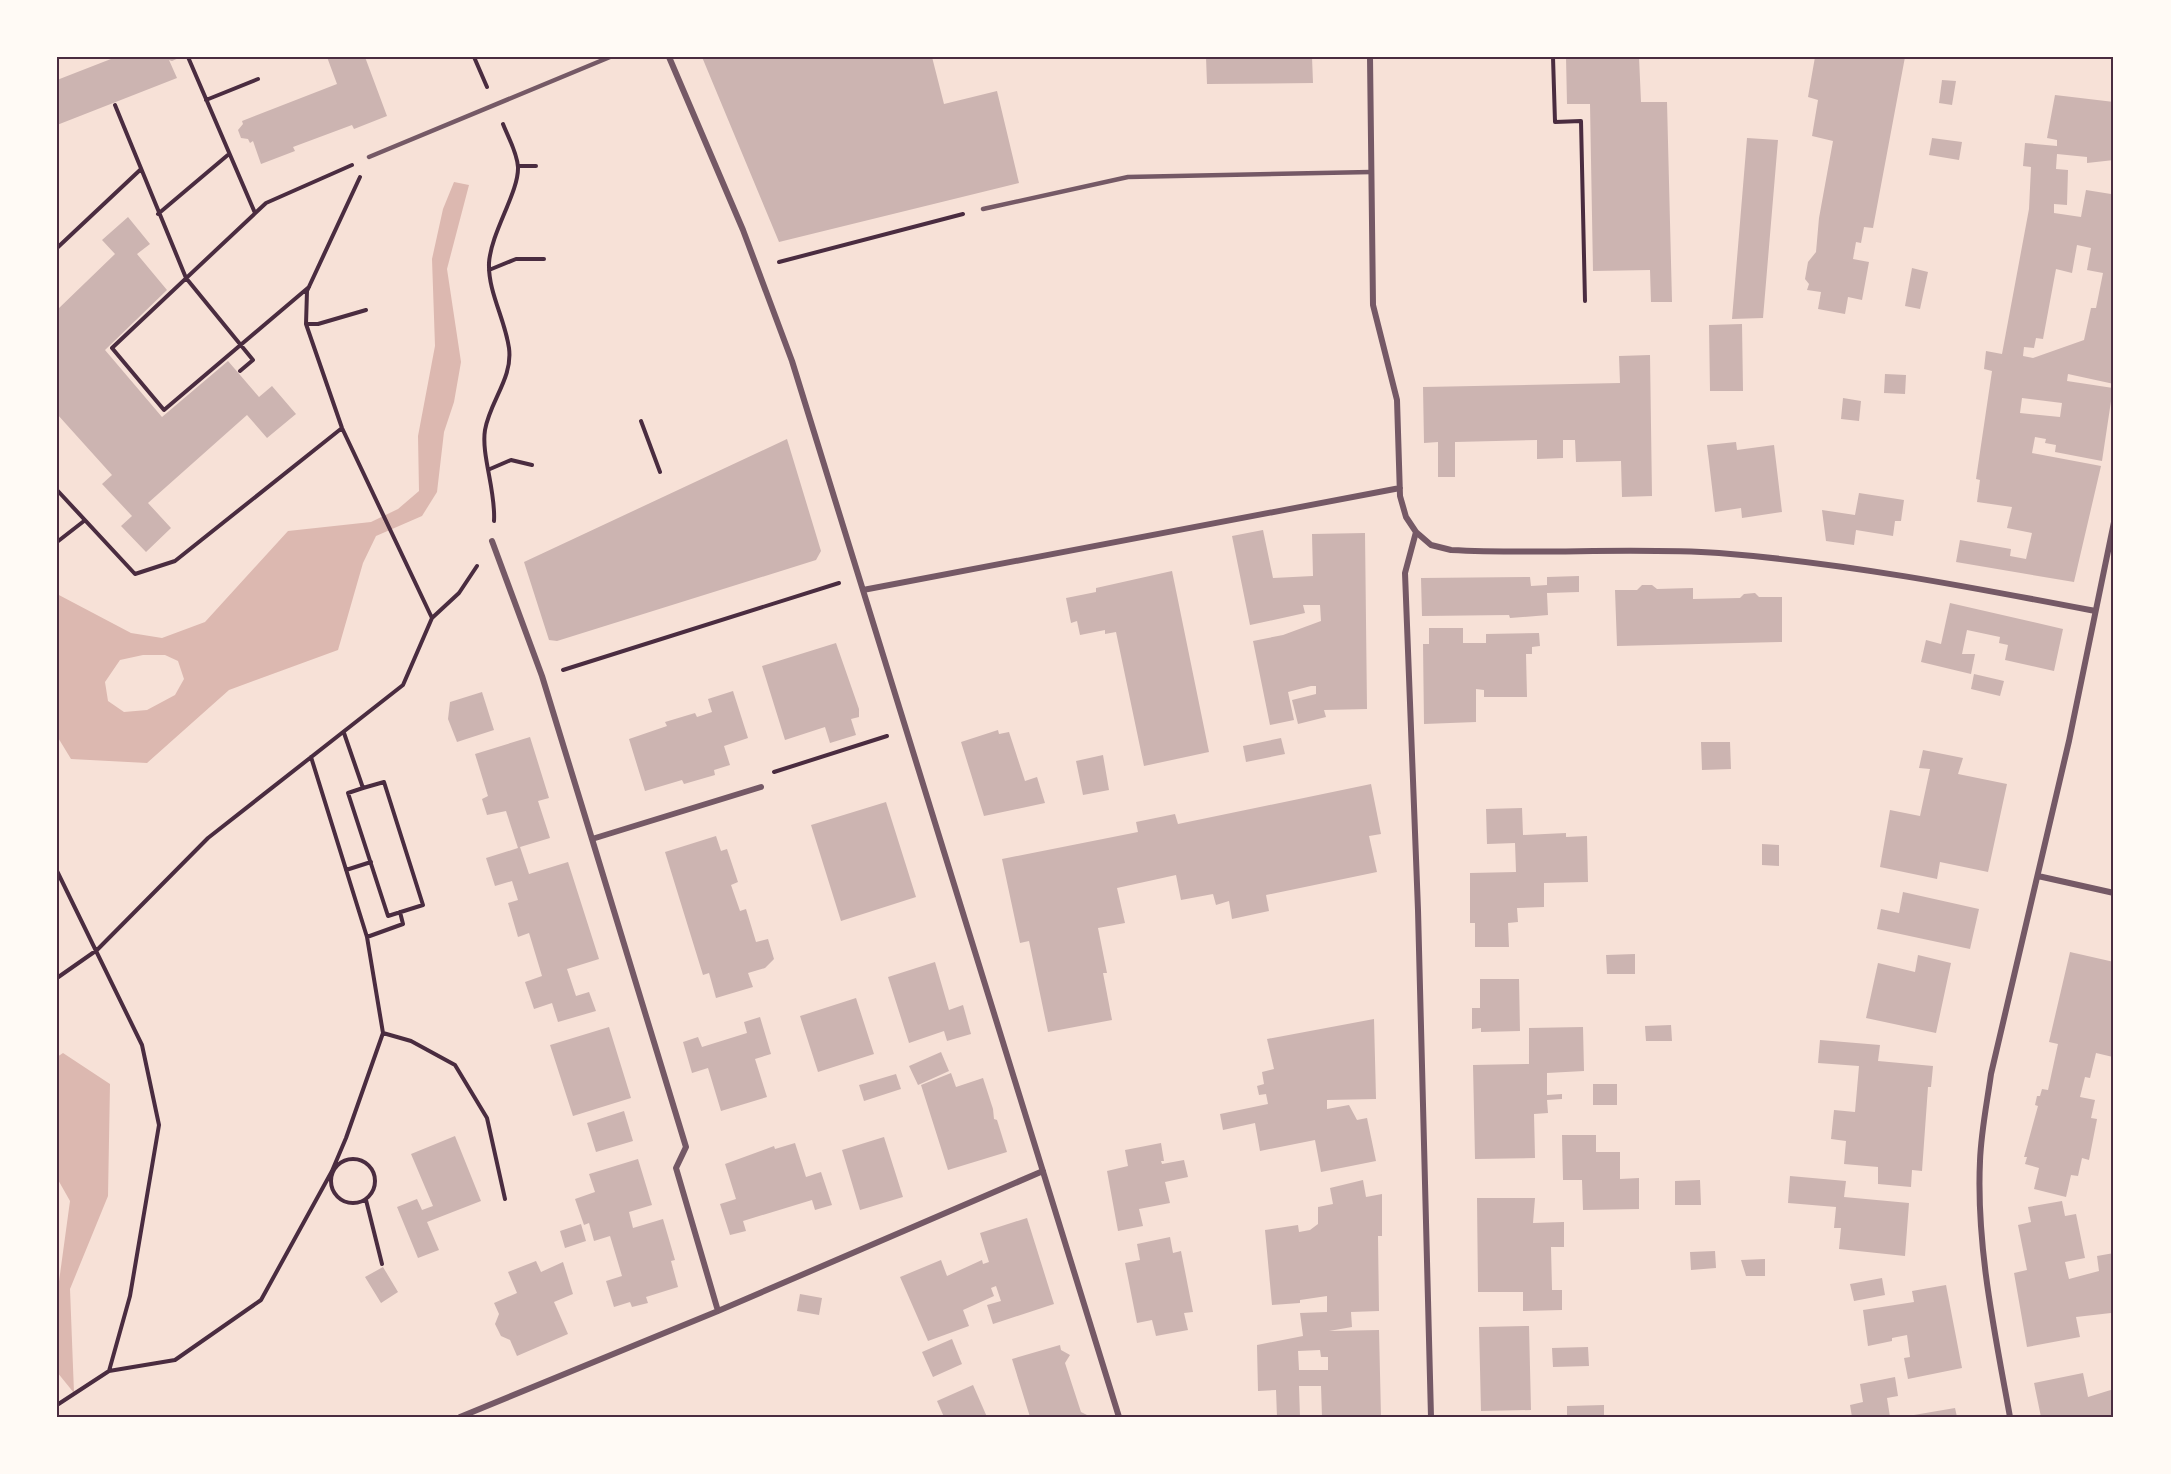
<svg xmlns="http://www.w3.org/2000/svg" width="2171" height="1474" font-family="Quicksand,sans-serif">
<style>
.water{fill:#dcb8b0;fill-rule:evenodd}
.building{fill:#ccb4b1;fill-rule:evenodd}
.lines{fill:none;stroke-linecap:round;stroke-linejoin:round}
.path{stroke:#4a2c40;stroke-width:4}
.service{stroke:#755966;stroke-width:4.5}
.minor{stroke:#755966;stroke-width:6}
.neatline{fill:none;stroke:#4a2c40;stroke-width:2}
</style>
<rect width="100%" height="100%" fill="#f7e1d7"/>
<path class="water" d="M454 182 469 185 447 269 461 362 454 402 444 432 437 492 422 516 376 536 363 563 338 650 229 690 147 763 71 759 57 736V594L131 633 162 638 205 622 288 531 371 522 398 509 419 491 418 436 435 346 432 259 443 209ZM143 655H165L178 661 184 679 175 695 147 710 124 712 108 701 105 682 120 660Z
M63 1053 110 1084 108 1196 70 1289 74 1393 57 1372V1296L70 1201 57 1178V1057Z"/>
<path class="building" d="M116 57H181L172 61 169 60 177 78 57 125V80Z
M327 57H365L387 116 354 129 352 125 293 147 295 151 261 164 253 141 250 143 248 139 241 138 238 130 243 124 242 121 337 84Z
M702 57H932L944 104 997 91 1019 183 779 242Z
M1206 57H1312L1313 83 1207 84Z
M1566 57H1639L1641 102H1667L1672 302H1651L1650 270 1593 271 1590 104H1567Z
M1815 57H1905L1873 228 1864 227 1861 243 1856 242 1853 259 1869 262 1862 300 1848 297 1845 314 1818 309 1821 292 1807 290 1809 284 1805 279 1808 262 1816 252 1819 218 1833 141 1812 136 1818 100 1808 97Z
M1942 80 1956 81 1952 105 1939 103Z
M2055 95 2114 102V160L2087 163V157L2057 154 2056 169 2068 170 2067 205 2054 204V213L2081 217 2086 190 2111 194 2114 181V384L2068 374 2067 381 2113 388 2102 461 2055 452 2056 445 2045 443 2046 439 2035 437 2032 453 2101 466 2074 582 1956 562 1960 540 2011 549 2010 556 2026 559 2032 533 2007 528 2012 507 1977 502 1980 480 1976 479 1992 371 1984 369 1986 351 2002 354 2029 209 2031 167 2023 166 2025 143 2057 146V140L2047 138ZM2077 245 2091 248 2087 270 2103 273 2096 308H2091L2084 340 2033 358 2023 356 2024 347 2034 348 2036 338 2043 339 2056 269 2072 273ZM2022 398 2062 403 2060 417 2020 413Z
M1747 138 1778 140 1763 318 1732 319Z
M1932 138 1962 142 1959 160 1929 155Z
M128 217 150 244 137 254 167 290 105 350 162 417 228 361 259 397 272 386 296 414 267 438 247 415 148 503 171 528 146 552 121 526 132 516 102 484 112 475 57 414V310L115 254 102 240Z
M1912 268 1928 272 1920 309 1905 306Z
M1742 324 1743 391H1710L1709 325Z
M1650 355 1652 496 1622 497 1621 461 1576 462 1575 440H1563V458L1537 459V440L1455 442V477H1438V442L1424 443 1423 387 1620 383 1619 356Z
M1885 374 1906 375 1905 394 1884 393Z
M1843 398 1861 401 1859 421 1841 419Z
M787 439 821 551 816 560 557 641 549 640 524 562Z
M1736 442 1737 450 1774 445 1782 512 1742 518 1741 508 1715 512 1707 445Z
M1859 493 1904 500 1901 521H1895L1893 536 1856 530 1854 545 1826 541 1822 510 1855 515Z
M1263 530 1273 578 1313 576 1312 534 1365 533 1367 709 1324 710 1326 717 1298 724 1292 700 1316 694V686H1311L1288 692 1294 720 1270 725 1253 641 1283 635 1321 621 1320 605H1303L1305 613 1250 625 1232 536Z
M1172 571 1209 752 1144 766 1116 632 1105 634V630L1080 635 1077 621 1071 623 1066 598 1096 592V588Z
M1579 576V592L1547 593 1548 615 1510 618 1509 615 1422 616 1421 578 1530 577 1531 586 1547 585V577Z
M1642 585H1652L1657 589 1693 588V599L1740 598 1744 594 1755 593 1759 597H1782V642L1617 646 1615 590H1637Z
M1950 603 2063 629 2054 671 2005 660 2008 645 1999 643 2000 637 1967 630 1962 654H1975L1971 674 1921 662 1926 640 1941 644Z
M1429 628H1463V643H1486V634L1539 633 1540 646 1532 647V654H1526L1527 697H1484V690L1476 689V722L1424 724 1423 644H1429Z
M836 643 859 709V717L851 719 856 735 830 743 825 727 785 740 762 666Z
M1974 674 2004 681 2000 696 1971 689Z
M733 691 748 738 724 746 730 765 714 770 715 775 684 784 682 780 645 791 629 739 667 726 665 722 695 713 697 717 712 712 708 699Z
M482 692 494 730 457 742 448 719 450 702Z
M998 730 999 734 1009 732 1025 781 1037 777 1045 803 984 816 961 742Z
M530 737 549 798 538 801 550 838 520 847 529 874 568 862 599 959 567 969 576 996 589 992 596 1011 558 1022 552 1003 534 1009 525 982 542 976 529 933 518 937 508 903 518 900 512 881 495 886 486 858 518 848 506 811 487 815 482 799 488 796 475 754Z
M1281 738 1285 754 1246 762 1243 746Z
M1701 742H1730L1731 769 1702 770Z
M1923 750 1963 758 1958 774 2007 784 1988 872 1940 862 1937 879 1880 867 1890 810 1920 816 1930 769 1919 768Z
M1103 755 1109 790 1083 795 1076 761Z
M1371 784 1381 834 1369 836 1377 872 1266 895 1269 911 1232 919 1229 901 1216 905 1213 894 1181 900 1176 875 1117 888 1125 923 1098 928 1107 973H1103L1112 1020 1048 1032 1029 941 1020 943 1002 859 1138 832 1136 822 1175 814 1178 824Z
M886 802 916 897 841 921 811 825Z
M1522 808 1523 835 1566 833V837L1587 836 1588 882 1544 883V907L1517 908 1518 922 1508 923 1509 947H1475V923H1470V873L1516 872 1515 843 1487 844 1486 809Z
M716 836 721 851 727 849 738 882 731 885 740 911 746 909 756 942 768 939 774 959 765 968 748 973 753 987 716 998 709 973 703 975 665 852Z
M1762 844 1779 845V866L1762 865Z
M1903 892 1979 909 1970 949 1877 929 1881 909 1899 913Z
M2070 952 2114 962V1053L2113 1057 2096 1053 2090 1078 2085 1077 2080 1097 2095 1100 2091 1118 2097 1119 2089 1160 2082 1158 2078 1176 2071 1175 2066 1197 2034 1189 2039 1168 2025 1164 2027 1157H2024L2038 1106 2035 1105 2037 1096H2040L2042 1089 2048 1090 2058 1044 2049 1042Z
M1635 954V974H1607L1606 955Z
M1918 955 1951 963 1936 1033 1866 1018 1878 963 1915 972Z
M935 962 949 1010 963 1005 971 1034 947 1041 944 1031 909 1043 888 977Z
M1480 979H1519L1520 1031 1481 1032V1028L1472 1029V1008H1480Z
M856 998 874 1054 818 1072 800 1016Z
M760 1017 771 1054 755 1059 767 1097 721 1111 708 1068 692 1073 683 1042 698 1037 702 1047 747 1033 744 1022Z
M1374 1019 1376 1099 1327 1100V1109L1349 1105 1357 1120 1367 1118 1376 1161 1321 1172 1315 1140 1260 1151 1255 1123 1223 1130 1220 1114 1268 1104 1266 1094 1259 1095 1257 1086 1264 1084 1262 1072 1274 1069 1267 1039Z
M1671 1025 1672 1041H1646L1645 1026Z
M609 1027 631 1098 573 1116 550 1045Z
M1583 1027 1584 1071 1547 1073V1095L1562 1094V1099L1547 1100 1548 1113 1534 1114 1535 1158 1475 1159 1473 1065 1529 1064V1028Z
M1820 1040 1880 1045 1878 1061 1933 1066 1931 1087H1928L1922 1171 1912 1170 1911 1187 1878 1184V1167L1844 1164 1846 1141 1831 1139 1834 1110 1855 1112 1859 1066 1818 1063Z
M941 1052 949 1071 918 1085 909 1066Z
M951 1073 956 1087 983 1078 993 1109 994 1119 997 1120 1007 1152 948 1170 921 1085Z
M896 1074 901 1089 864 1101 859 1085Z
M1593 1084H1617V1105H1593Z
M624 1111 633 1141 596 1152 587 1123Z
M1562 1135H1596V1152H1620V1179L1639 1178V1209L1583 1210 1582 1180H1563Z
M455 1136 481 1201 427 1222 439 1250 418 1258 397 1207 417 1199 422 1210 433 1206 411 1154Z
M884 1137 903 1197 860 1210 842 1150Z
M795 1143 806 1177 821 1172 832 1205 815 1210 812 1200 743 1221 746 1231 730 1235 720 1204 736 1199 725 1164 774 1146 775 1149Z
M1161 1143 1164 1161H1161L1162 1164 1184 1160 1188 1177 1165 1182 1170 1203 1139 1209 1143 1226 1118 1231 1107 1171 1128 1166 1125 1150Z
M638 1159 652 1205 629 1212 633 1228 663 1219 675 1260 671 1261 678 1287 646 1297 648 1303 632 1307 630 1302 614 1307 606 1281 622 1276 610 1236 594 1241 589 1223 584 1225 575 1199 595 1192 589 1174Z
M1790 1176 1846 1181 1844 1197 1909 1203 1905 1256 1839 1249 1841 1228H1834L1836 1207 1788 1203Z
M1363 1180 1366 1197 1382 1194V1236H1378L1379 1311 1351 1312 1352 1327 1329 1331 1379 1330 1381 1417H1322L1321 1386H1299L1300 1417H1277L1276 1390 1258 1391 1257 1345 1303 1336 1300 1313 1327 1312V1296L1300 1300V1303L1272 1305 1265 1230 1298 1225 1299 1232 1310 1230 1318 1224V1207L1333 1204 1330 1188ZM1320 1350 1321 1357H1328V1370H1299L1298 1351Z
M1700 1180 1701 1205H1675V1181Z
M1477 1198H1535L1533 1223 1564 1222V1247H1551L1552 1290H1562V1310L1523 1311V1292H1478Z
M2062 1201 2065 1216 2076 1214 2085 1258 2065 1262 2069 1279 2099 1271 2097 1256 2114 1253V1320L2111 1313 2076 1317 2080 1337 2027 1347 2014 1273 2027 1270 2018 1225 2031 1222 2028 1207Z
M1027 1218 1054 1304 993 1324 987 1305 1001 1301 996 1286 991 1288 994 1296 963 1310 969 1326 928 1341 900 1277 941 1260 947 1276 982 1260 983 1264 989 1262 980 1233Z
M581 1224 586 1241 565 1248 560 1231Z
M1170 1237 1173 1253 1181 1251 1193 1312 1184 1313 1188 1330 1156 1336 1152 1320 1137 1323 1125 1263 1140 1260 1137 1244Z
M1715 1251 1716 1268 1691 1270 1690 1252Z
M1765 1259V1276H1746L1741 1260Z
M536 1261 541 1272 563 1262 573 1294 554 1302 568 1334 517 1356 510 1340 501 1336 495 1324 499 1314 494 1303 517 1293 508 1272Z
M383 1267 398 1292 381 1303 365 1277Z
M1882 1278 1885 1295 1854 1301 1850 1284Z
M1946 1285 1962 1368 1908 1379 1904 1358 1910 1357 1907 1335 1892 1338V1341L1868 1346 1863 1310 1914 1302 1912 1291Z
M800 1294 822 1298 819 1315 797 1311Z
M1529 1326 1531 1410 1481 1411 1479 1327Z
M952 1339 962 1364 933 1377 922 1352Z
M1060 1345 1061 1350 1070 1355 1065 1363 1081 1412 1091 1417H1030L1012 1359Z
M1588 1347 1589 1366 1553 1367 1552 1348Z
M2083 1373 2088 1397 2114 1389V1417H2041L2034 1383Z
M1895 1377 1898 1396 1887 1398 1890 1417H1852L1850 1405 1863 1402 1860 1384Z
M973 1385 987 1417H944L937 1401Z
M1604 1405V1417H1567V1406Z
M1955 1408 1957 1417H1909L1908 1416Z"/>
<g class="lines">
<path class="path" d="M188 57 255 213
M474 57 487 87
M1553 57 1555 122 1581 121 1585 301
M206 100 258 79
M115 105 186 278 253 360 240 371
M518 166H536
M360 177 307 291 306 324 342 428 432 618
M158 214 229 154
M57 248 140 170
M779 262 963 214
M489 270 516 259H544
M309 287 164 410 112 348 266 203 352 165
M306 324H318L366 310
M641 421 660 472
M490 469 511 460 532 465
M57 490 135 574 175 561 342 428
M494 521C496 491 481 455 485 430 490 401 513 378 509 348 505 319 488 292 489 263 491 232 519 192 518 167 517 152 508 137 503 124
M57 542 84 521
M563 670 839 583
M344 733 363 788 348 793 388 916 423 905 384 782 363 788
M774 772 887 736
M346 870 371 862
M57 871 142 1045 159 1125 130 1296 109 1371
M367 937 403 924 400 912
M57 978 97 950 208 838 403 685 432 618 459 593 477 566
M383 1033 411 1041 455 1065 487 1118 505 1199
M331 1181a22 22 0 1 1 44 0a22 22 0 1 1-44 0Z
M366 1200 382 1264
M57 1405 109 1371 175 1360 261 1300 332 1171 346 1138 383 1033 367 937 311 757"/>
<path class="service" d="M369 157 610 57
M983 209 1128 177 1371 172"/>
<path class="minor" d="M669 57 743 230 792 361 1119 1417
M1370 57 1373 305 1397 400 1400 496 1406 517 1416 532 1431 545 1451 550C1540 555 1629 547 1719 553 1846 563 1970 587 2095 611
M1416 532 1405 573 1418 910 1431 1417
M492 541 542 676 592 839
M863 590 1400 488
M2038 876 2114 893
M718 1311 676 1168 686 1147 592 839 761 787
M460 1417 718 1311 1043 1171
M2010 1417C1995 1334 1976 1246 1980 1161 1981 1132 1987 1103 1991 1074L2069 741 2114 522"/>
</g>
<rect width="2171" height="1474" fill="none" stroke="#fffaf5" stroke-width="117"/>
<rect x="58" y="58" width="2054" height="1358" class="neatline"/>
</svg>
